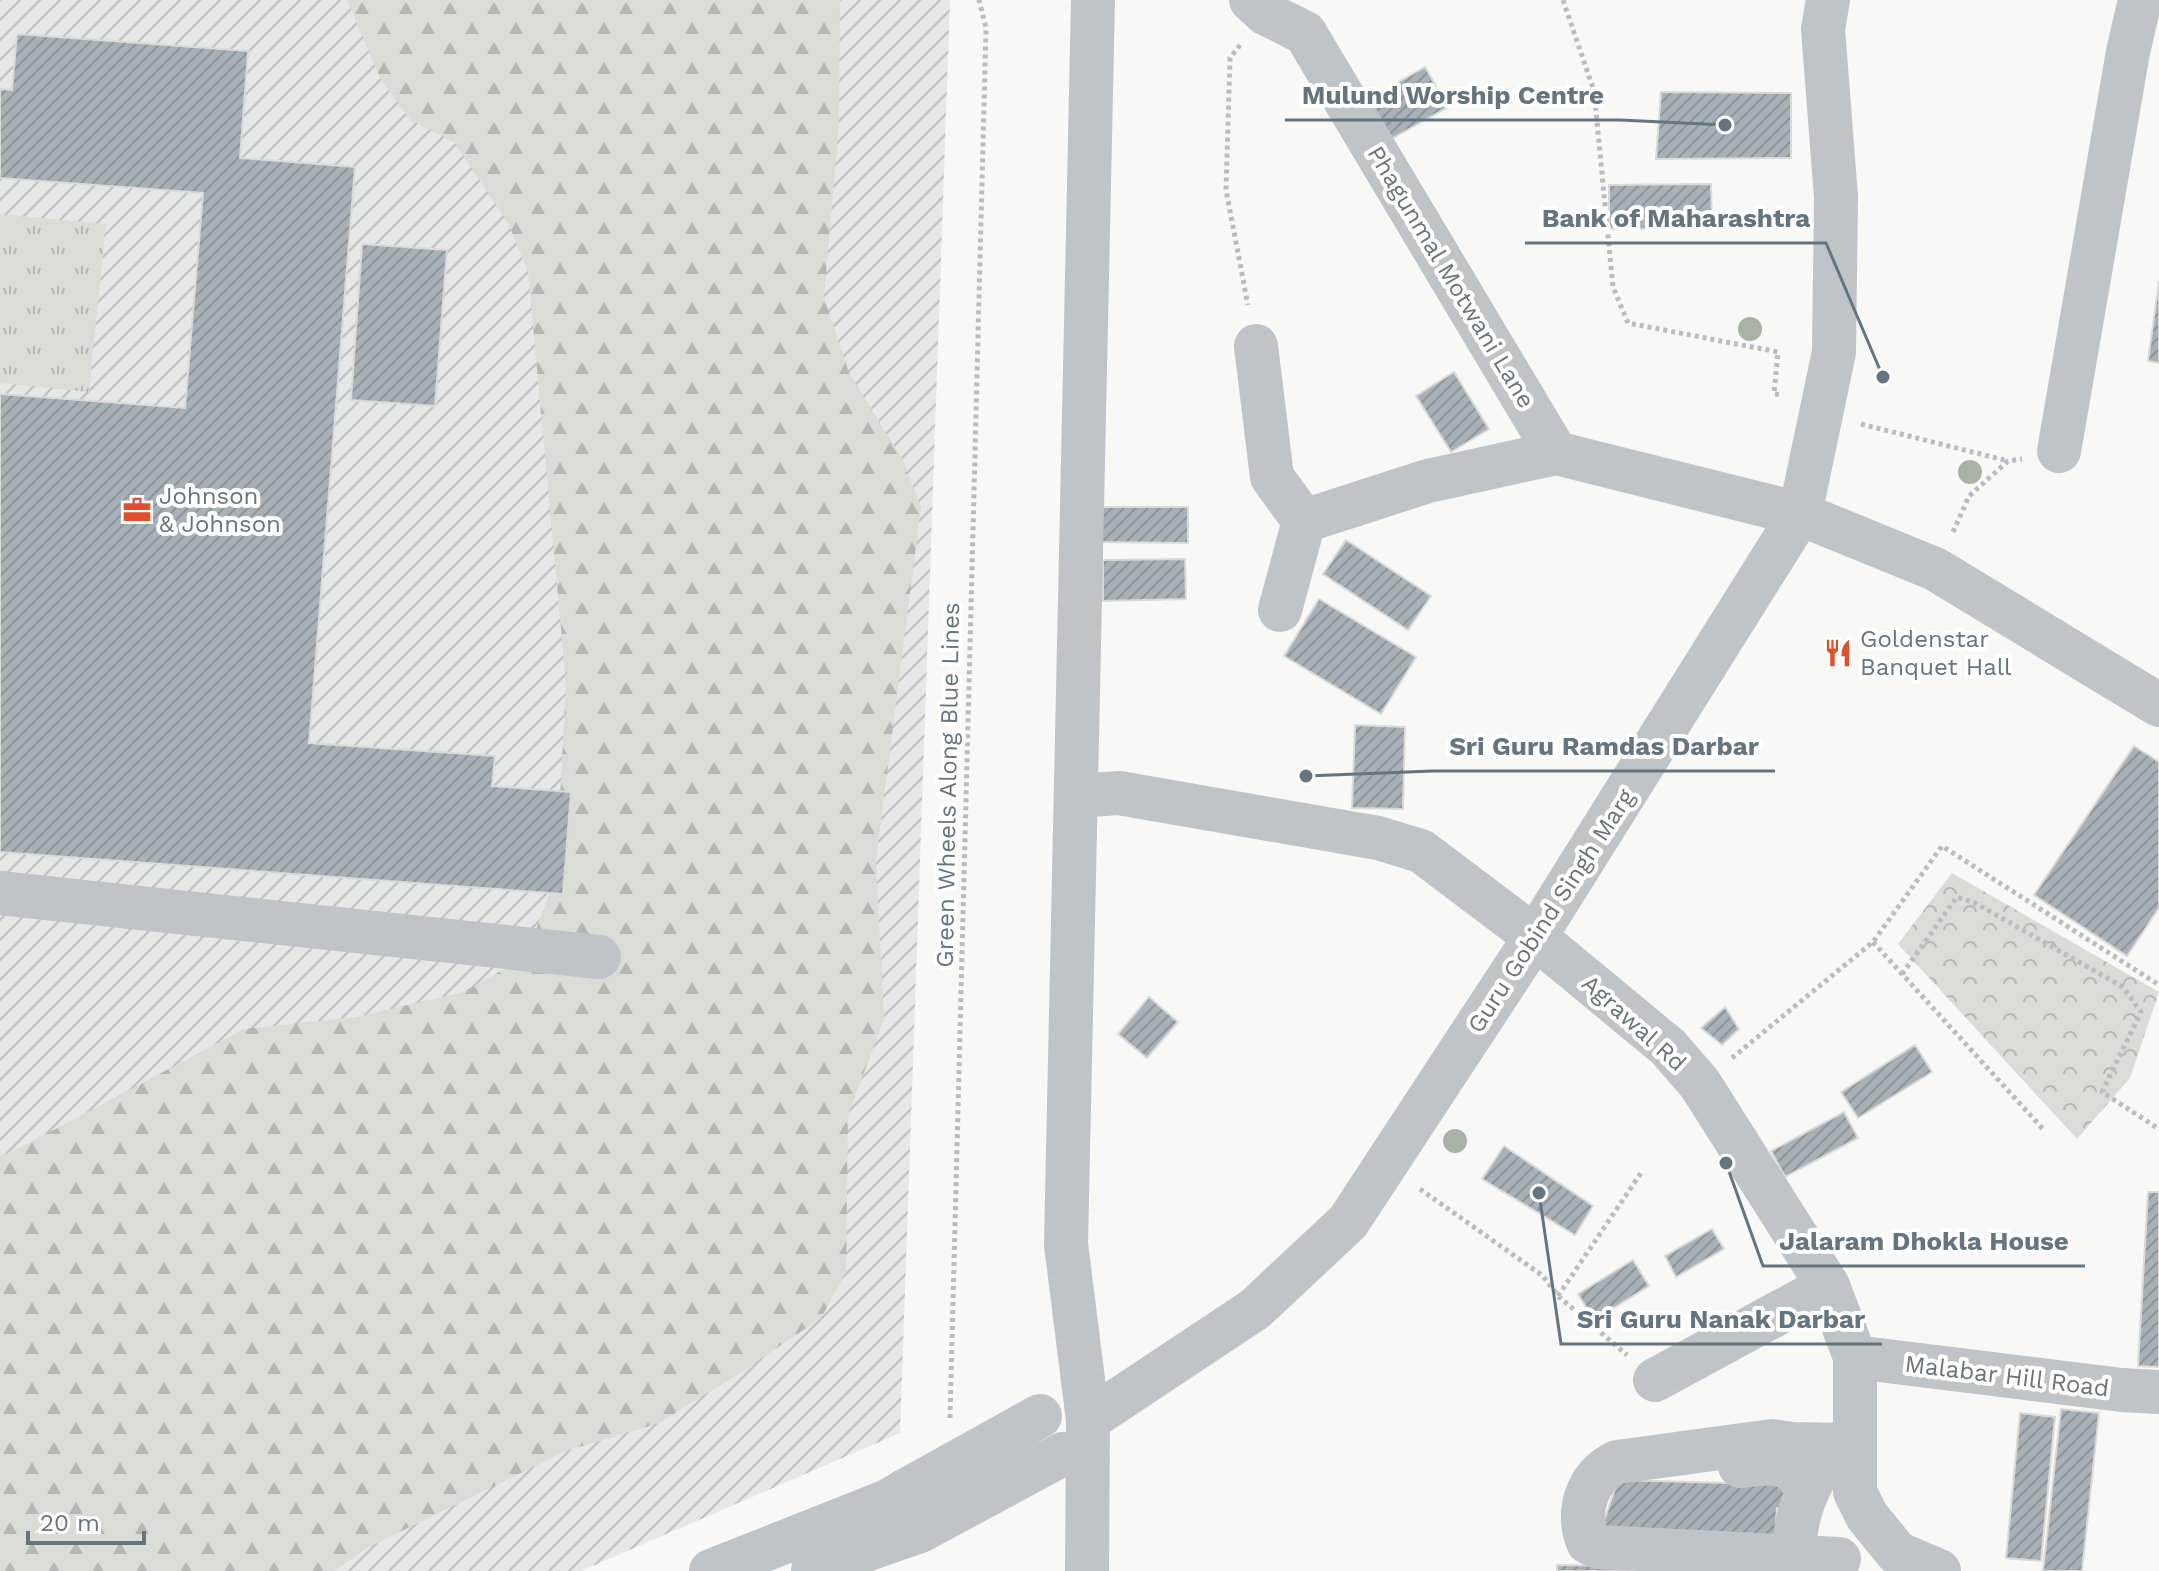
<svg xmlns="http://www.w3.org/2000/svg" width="2159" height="1571" font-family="'Work Sans',sans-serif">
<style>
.industrial{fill:url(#industrial-furrows)}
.grass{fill:url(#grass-tufts)}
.forest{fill:url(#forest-firs)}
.park{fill:url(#park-crowns)}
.building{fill:url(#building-hatch);stroke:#dadad8;stroke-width:2}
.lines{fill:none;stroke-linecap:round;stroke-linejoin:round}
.path{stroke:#babdc0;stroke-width:5;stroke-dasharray:4 4;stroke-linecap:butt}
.minor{stroke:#bfc4c8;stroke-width:44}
.minor-bridge{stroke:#bfc4c8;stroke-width:44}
.tree{fill:#a8b2a5}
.labels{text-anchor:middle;stroke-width:8;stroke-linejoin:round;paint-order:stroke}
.street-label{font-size:24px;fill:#647580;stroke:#fff}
.poi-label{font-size:24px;fill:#647580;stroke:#fff;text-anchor:start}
.leader{fill:none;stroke:#647580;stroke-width:3}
.callout-dot{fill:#647580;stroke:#fff;stroke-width:3}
.callout-label{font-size:26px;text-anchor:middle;font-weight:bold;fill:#647580;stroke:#fff;stroke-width:8;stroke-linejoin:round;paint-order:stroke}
</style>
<defs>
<pattern id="industrial-furrows" width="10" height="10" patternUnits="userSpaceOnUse" patternTransform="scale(2)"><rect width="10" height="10" fill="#e6e7e7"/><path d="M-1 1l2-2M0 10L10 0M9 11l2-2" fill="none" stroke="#bec0c0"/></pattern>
<pattern id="grass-tufts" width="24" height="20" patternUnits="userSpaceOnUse" patternTransform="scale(2)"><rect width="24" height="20" fill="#d8ddd5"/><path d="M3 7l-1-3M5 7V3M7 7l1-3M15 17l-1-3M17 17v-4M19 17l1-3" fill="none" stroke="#b3b8b2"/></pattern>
<pattern id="forest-firs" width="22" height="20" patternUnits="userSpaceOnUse" patternTransform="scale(2)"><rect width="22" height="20" fill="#d8ddd5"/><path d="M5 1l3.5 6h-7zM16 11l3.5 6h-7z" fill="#b3b8b2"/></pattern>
<pattern id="park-crowns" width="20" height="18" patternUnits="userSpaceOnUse" patternTransform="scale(2)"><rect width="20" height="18" fill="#d8ddd5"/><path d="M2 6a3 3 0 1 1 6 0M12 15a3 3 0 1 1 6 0" fill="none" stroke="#b3b8b2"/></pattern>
<pattern id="building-hatch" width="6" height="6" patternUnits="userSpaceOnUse" patternTransform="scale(2)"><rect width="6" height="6" fill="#a8b1b7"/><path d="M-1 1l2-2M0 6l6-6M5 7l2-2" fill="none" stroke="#8c959a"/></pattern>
</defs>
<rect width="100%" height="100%" fill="#f8f8f6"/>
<path class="industrial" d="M0 0H950L900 1433 581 1571H0Z"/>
<path class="grass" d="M0 214 106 224 89 392 0 383Z"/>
<path class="forest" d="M347 0H840L839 123 824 297 849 373 902 458 921 507 876 860 884 1019 848 1115 846 1272 821 1318 740 1373 659 1423 566 1451 369 1547 334 1571H0V1155L10 1153 244 1029 356 1017 463 992 506 968 537 927 556 876 566 683 528 272 508 223 454 142 410 120 380 78Z"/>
<path class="park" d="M1952 873 2159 992 2130 1078 2077 1139 1898 944Z"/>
<path class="building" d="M17 34 248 51 240 158 355 167 309 743 495 756 492 786 571 792 563 894 0 852V394L185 408 203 193 0 178V89L12 90Z
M1425 67 1448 107 1384 143 1361 103Z
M1661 92 1791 93V158L1656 159Z
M1711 184 1712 228 1609 229V185Z
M362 244 447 250 435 406 351 400Z
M2159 281V363L2148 361Z
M1454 372 1489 429 1451 452 1416 396Z
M1101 507H1188V543L1100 542Z
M1346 540 1431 596 1408 630 1323 574Z
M1185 559 1186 599 1103 601V560Z
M1319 599 1416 657 1381 714 1284 656Z
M1355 725 1405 727 1403 809 1352 808Z
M2134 746 2159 762V908L2127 956 2034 895Z
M1149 997 1178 1022 1147 1058 1118 1034Z
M1725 1007 1739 1029 1722 1045 1701 1028Z
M1915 1045 1932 1072 1858 1118 1841 1092Z
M1844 1112 1858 1138 1785 1177 1771 1151Z
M1504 1146 1593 1206 1575 1235 1482 1179Z
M2148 1192H2159V1367L2138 1366Z
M1712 1229 1724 1249 1676 1277 1665 1256Z
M1633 1260 1649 1286 1594 1320 1578 1294Z
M2061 1409 2099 1413 2082 1571H2043Z
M2020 1413 2055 1417 2041 1561 2006 1558Z
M1618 1480 1800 1485 1798 1510 1777 1508 1774 1554 1600 1533Z
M1557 1565 1629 1566V1571H1557Z"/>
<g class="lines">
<path class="path" d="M1563 0 1594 91 1613 287 1628 323 1778 352 1774 394 1783 395
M1240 45 1230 58 1226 190 1248 305
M1861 424 2008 461
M1953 532 1969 496 2008 461 2022 459
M1873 942 2043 1129
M1902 974 1957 897 1975 903 2123 987 2141 1012 2102 1092 2159 1129
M1732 1058 1873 942 1942 846 2159 985
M1420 1189 1543 1276 1558 1296 1627 1355
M1558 1296 1643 1170
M950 1418 986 28 979 0"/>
<path class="minor" d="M1251 0 1265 13 1305 33 1556 453
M1256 346 1272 477 1304 521 1280 610
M2059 451 2128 52 2140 0
M1304 521 1428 481 1556 453 1800 514 1935 569 2159 705
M1076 796 1119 793 1378 838 1421 851 1535 937 1668 1047 1700 1084 1828 1286 1855 1357V1492L1867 1516 1897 1553 1939 1571
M0 893 599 957
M1855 1357 2122 1390 2159 1392
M1655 1380 1828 1286
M1088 1420 1255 1309 1348 1222 1535 937 1800 514 1834 352 1836 197 1823 29 1828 0
M1740 1466C1762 1464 1787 1458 1800 1479L1811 1482
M1793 1557C1796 1514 1804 1494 1825 1458
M1839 1559 1598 1547 1588 1542C1576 1512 1586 1477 1617 1462L1772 1441 1792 1444 1855 1445
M711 1571 888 1501 905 1491
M813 1571 831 1562 920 1531
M1087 1571 1088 1420 1066 1244 1093 0"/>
<path class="minor-bridge" d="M905 1491 1040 1416
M920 1531 1063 1454"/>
</g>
<g class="tree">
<circle cx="1750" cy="329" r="12"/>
<circle cx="1970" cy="472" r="12"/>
<circle cx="1455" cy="1141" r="12"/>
</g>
<defs>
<symbol id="office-bare" viewBox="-9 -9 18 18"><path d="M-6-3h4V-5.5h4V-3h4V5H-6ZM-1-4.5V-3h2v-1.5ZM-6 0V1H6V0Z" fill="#df502f" stroke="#fff" stroke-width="2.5" paint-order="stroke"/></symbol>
<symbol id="restaurant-bare" viewBox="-9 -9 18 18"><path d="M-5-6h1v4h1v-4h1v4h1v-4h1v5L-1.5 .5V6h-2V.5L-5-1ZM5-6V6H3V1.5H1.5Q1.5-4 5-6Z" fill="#df502f" stroke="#fff" stroke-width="2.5" paint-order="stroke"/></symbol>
</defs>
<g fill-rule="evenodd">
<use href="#office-bare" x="117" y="490" width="40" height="40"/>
<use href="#restaurant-bare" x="1818" y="633" width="40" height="40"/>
</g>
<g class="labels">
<g class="street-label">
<text transform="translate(1451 277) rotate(59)" y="8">Phagunmal Motwani Lane</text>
<text transform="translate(948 785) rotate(-89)" y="8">Green Wheels Along Blue Lines</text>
<text transform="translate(1551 911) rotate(-57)" y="8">Guru Gobind Singh Marg</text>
<text transform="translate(1634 1023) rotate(42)" y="8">Agrawal Rd</text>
<text transform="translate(2007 1376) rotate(7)" y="8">Malabar Hill Road</text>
</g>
<g class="poi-label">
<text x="159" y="504">Johnson<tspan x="159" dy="28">&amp; Johnson</tspan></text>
<text x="1860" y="647">Goldenstar<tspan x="1860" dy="28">Banquet Hall</tspan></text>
</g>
</g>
<path class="leader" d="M1725 125L1620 120H1285M1883 377L1826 243H1525M1306 776L1433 771H1775M1726 1163L1763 1266H2085M1539 1193L1561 1344H1882"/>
<g class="callout-dot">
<circle cx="1725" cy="125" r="8"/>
<circle cx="1883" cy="377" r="8"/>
<circle cx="1306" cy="776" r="8"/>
<circle cx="1726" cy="1163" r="8"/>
<circle cx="1539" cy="1193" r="8"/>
</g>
<g class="callout-label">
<text x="1453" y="104">Mulund Worship Centre</text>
<text x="1676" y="227">Bank of Maharashtra</text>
<text x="1604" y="755">Sri Guru Ramdas Darbar</text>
<text x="1924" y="1250">Jalaram Dhokla House</text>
<text x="1721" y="1328">Sri Guru Nanak Darbar</text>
</g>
<path d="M28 1531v12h116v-12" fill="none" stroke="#647580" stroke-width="4"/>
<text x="40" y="1531" font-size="24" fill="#647580" stroke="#ffffff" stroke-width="6" paint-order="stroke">20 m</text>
</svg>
